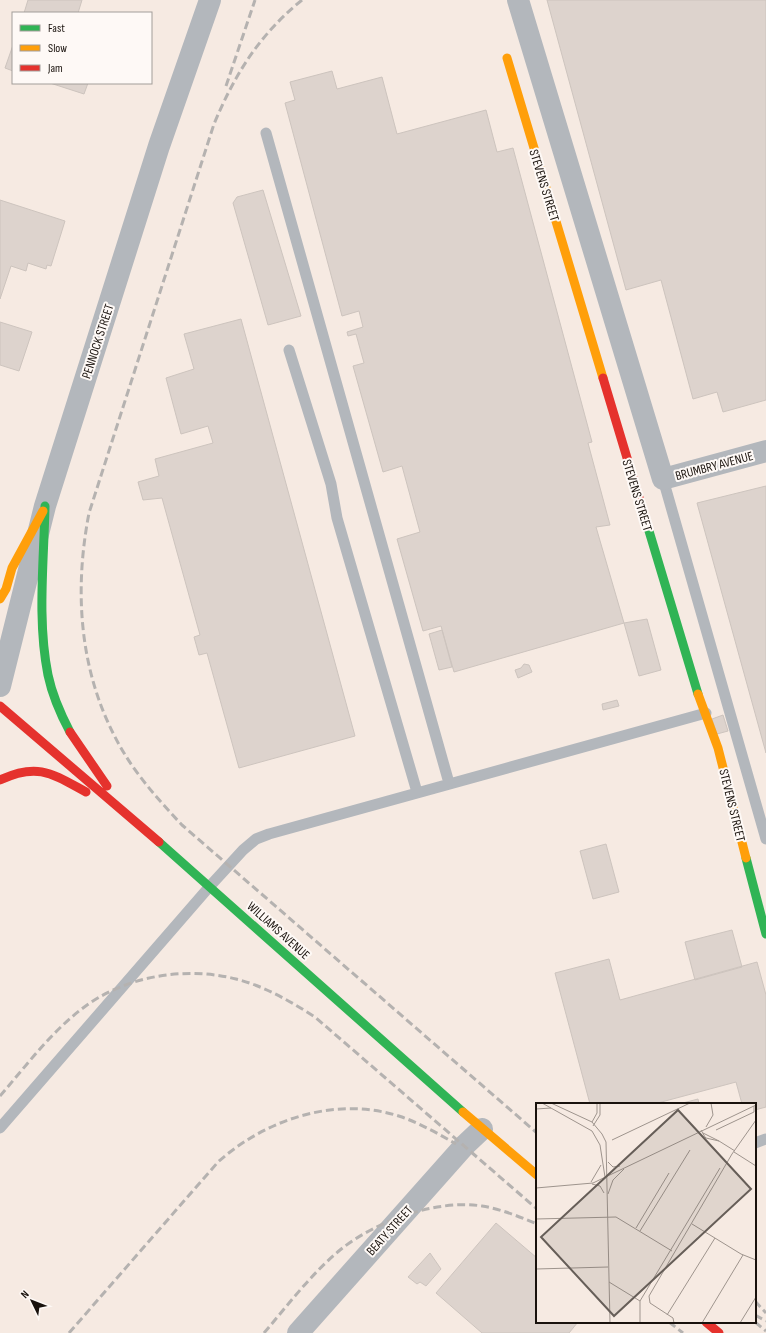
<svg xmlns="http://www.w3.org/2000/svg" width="766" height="1333" font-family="'Sofia Sans Condensed',sans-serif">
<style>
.building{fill:#ddd3cd;stroke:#cdc4be}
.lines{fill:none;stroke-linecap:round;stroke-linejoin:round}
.lane{stroke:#b3b7bc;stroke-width:11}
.street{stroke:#b3b7bc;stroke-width:22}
.fast{stroke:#30b455;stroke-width:9}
.slow{stroke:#ff9f0a;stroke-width:9}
.jam{stroke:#e5322d;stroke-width:9}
.rail{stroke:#b5b2b0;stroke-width:3;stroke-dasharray:8 4;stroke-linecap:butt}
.labels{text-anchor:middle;stroke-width:4;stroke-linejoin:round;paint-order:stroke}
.street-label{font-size:13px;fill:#19120d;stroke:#fef9f6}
.inset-road{fill:none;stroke:#9e948d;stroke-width:1}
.view{fill:#665e58;fill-opacity:0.15;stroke:#665e58;stroke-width:2}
.inset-edge{fill:none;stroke:#19120d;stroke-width:2}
</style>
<rect width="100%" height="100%" fill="#f6eae2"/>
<path class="building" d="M28 0H82L78 13H24Z
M547 0H766V400L723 412 717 392 693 399 661 280 626 290Z
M13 45V71L5 68Z
M332 71 337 89 382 77 397 134 486 110 497 152 513 148 592 442 588 443 610 525 596 527 624 623 454 672 441 626 423 631 397 539 420 532 402 466 383 472 353 366 364 363 356 334 348 336 347 332 363 327 359 311 342 316 285 103 295 100 290 82Z
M50 83H88L84 94Z
M263 190 301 316 268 325 233 203 237 197Z
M0 200 65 221 51 266 47 265 46 269 28 263 26 271 11 266 0 299Z
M241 319 355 736 239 768 207 653 199 655 194 637 200 635 162 498 143 500 138 482 159 476 155 459 213 443 208 426 181 434 166 378 194 369 184 334Z
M0 322 32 332 19 371 0 365Z
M766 486V753L697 503Z
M647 619 661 670 639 676 624 623Z
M442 630 452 667 439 670 429 634Z
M524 664 529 665 532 672 518 678 515 670 521 668Z
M617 700 619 706 603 710 602 704Z
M723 715 728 731 717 734 712 719Z
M606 844 619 892 593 899 580 851Z
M732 930 742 967 695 980 685 942Z
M609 959 620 1000 757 962 766 995V1107L755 1110V1104H742L736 1082 654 1104H590L555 973Z
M698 1099 699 1104H679Z
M496 1223 537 1258V1322H578L569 1333H482L436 1293Z
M430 1253 441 1269 426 1286 420 1282 417 1284 408 1277Z"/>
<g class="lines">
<path class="lane" d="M266 133 449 783
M289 350 331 484 337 518 417 792
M663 479 766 839
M0 1128 210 886 243 850 256 839 269 834 706 713
M755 1143 766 1139"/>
<path class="street" d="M518 0 663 479 766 451
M0 686 45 506 159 146 210 0
M298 1333 465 1145 482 1129"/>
<path class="fast" d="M45 506C44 561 37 620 48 675 52 694 61 715 70 732
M646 521 698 694
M159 842 463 1112
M746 858 766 934"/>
<path class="slow" d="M507 58 603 378
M0 599 6 589 12 568 43 511
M698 694 718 748 746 858
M463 1112 537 1175"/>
<path class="jam" d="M603 378 646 521
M0 706 159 842
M70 732 107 786
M0 780C38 762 53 774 86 792
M706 1322 719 1333"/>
<path class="rail" d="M302 0C259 35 235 74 214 124L89 513C72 601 81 691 133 767 148 788 165 807 182 825L537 1133
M226 86 255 0
M0 1096C26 1066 51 1032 83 1008 125 976 185 966 236 979 264 986 290 1001 315 1017L537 1209
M660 1102V1104
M755 1301 766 1313
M755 1315 766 1321
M669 1322 683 1333
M755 1322 766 1331
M69 1333 218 1162C266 1119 337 1095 402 1117 421 1124 439 1134 456 1144
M264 1333C288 1305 311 1274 340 1250 376 1221 436 1199 482 1206 501 1209 520 1217 537 1224"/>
</g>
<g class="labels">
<g class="street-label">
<text transform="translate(545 185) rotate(73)" y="5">STEVENS STREET</text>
<text transform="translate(97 341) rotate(-72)" y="5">PENNOCK STREET</text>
<text transform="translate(714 465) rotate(-15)" y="5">BRUMBRY AVENUE</text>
<text transform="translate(638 495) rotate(73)" y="5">STEVENS STREET</text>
<text transform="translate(733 805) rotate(76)" y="5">STEVENS STREET</text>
<text transform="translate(279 930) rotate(42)" y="5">WILLIAMS AVENUE</text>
<text transform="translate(389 1230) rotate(-48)" y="5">BEATY STREET</text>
</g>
</g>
<g transform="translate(536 1103)">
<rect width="220" height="220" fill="#f6eae2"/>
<path class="inset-road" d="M6 0 56 28 64 42 69 74M15 0 56 19 66 31 70 39 74 220M0 6 15 5M56 19 61 10V0M57 23 64 12V0M170 24 177 12 175 0M165 27 169 34 170 35 183 38 167 30M180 27 218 9V3M76 37 154 0M183 38 199 48M198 49 220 63M72 59 77 64 84 63M55 79 65 62M56 81 64 83 68 90M0 85 57 80 220 2M72 91 77 77 88 66M0 116 80 114 136 148M156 121 205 151 220 157M100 125 133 70M104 128 154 47M0 166 72 164M73 179 104 198V220M104 198 184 65M131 212 179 135M138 220 137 215 114 200 113 193 196 51 220 17M166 220 207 152M204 220 220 194"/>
<path class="view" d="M142 7 215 86 78 213 5 134Z"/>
<rect width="220" height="220" class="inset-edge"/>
</g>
<rect x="12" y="12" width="140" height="72" fill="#fef9f6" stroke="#a29d99"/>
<rect x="20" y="25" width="20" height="6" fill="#30b455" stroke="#a29d99"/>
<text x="48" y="32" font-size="12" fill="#19120d">Fast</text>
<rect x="20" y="45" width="20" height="6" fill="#ff9f0a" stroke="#a29d99"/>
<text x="48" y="52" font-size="12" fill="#19120d">Slow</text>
<rect x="20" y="65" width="20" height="6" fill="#e5322d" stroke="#a29d99"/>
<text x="48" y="72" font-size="12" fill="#19120d">Jam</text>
<g transform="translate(32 1301) rotate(313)" stroke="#fef9f6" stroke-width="3" paint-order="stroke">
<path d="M0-3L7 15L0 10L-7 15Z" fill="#19120d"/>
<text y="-6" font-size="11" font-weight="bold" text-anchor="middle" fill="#19120d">N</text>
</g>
</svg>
